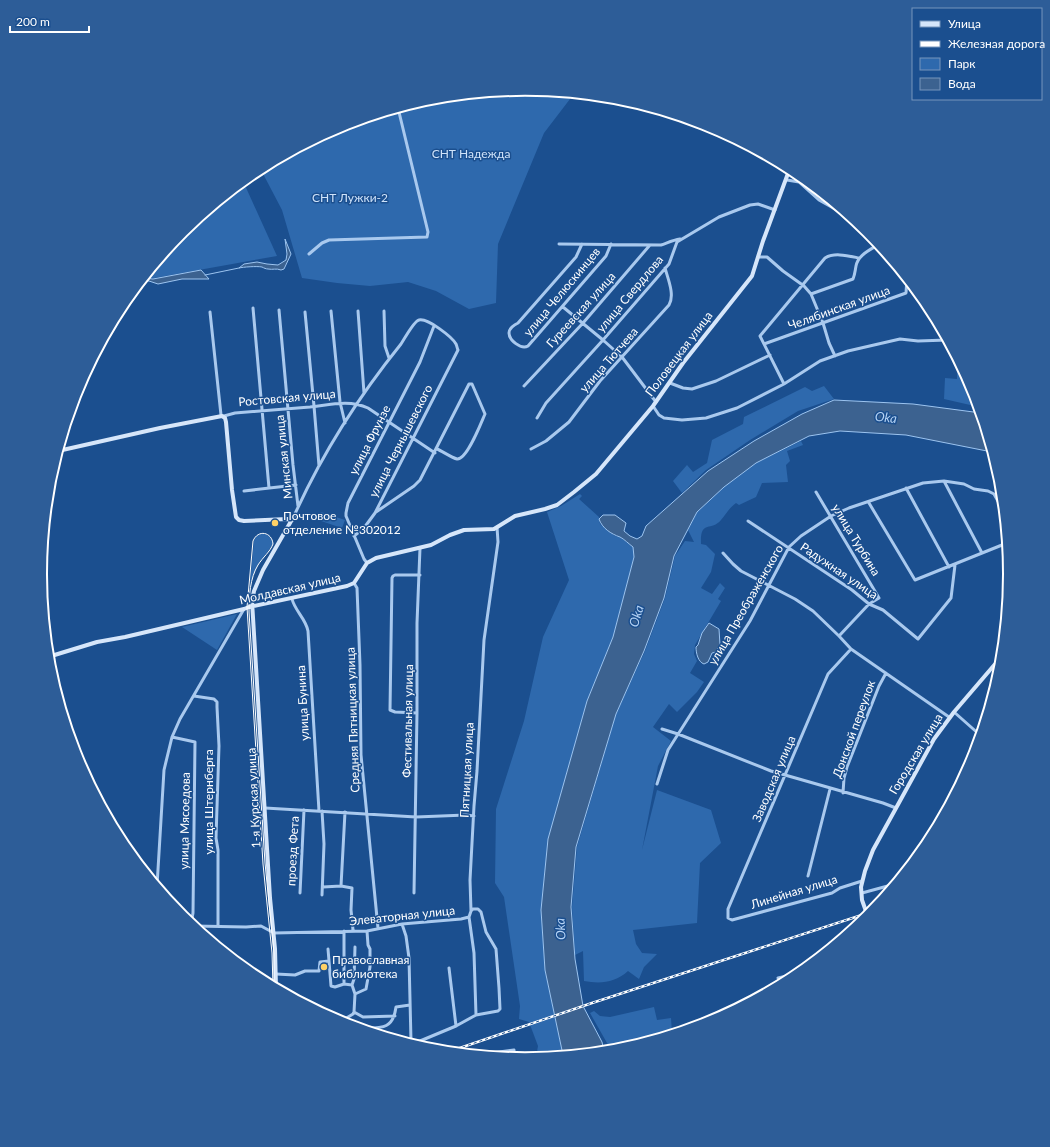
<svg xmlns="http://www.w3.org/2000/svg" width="1050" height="1147" font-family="Lato,sans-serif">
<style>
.green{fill:#2e69ad}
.water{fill:#3c6290;stroke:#9cc4f0}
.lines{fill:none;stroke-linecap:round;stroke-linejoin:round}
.stream{stroke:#9cc4f0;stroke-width:1}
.street{stroke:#a9c9ee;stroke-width:3}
.secondary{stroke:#d6e6fa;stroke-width:4}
.tram{stroke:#fff;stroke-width:1}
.rail-casing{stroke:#fff;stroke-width:2.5}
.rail{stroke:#1b4f8f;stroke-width:1;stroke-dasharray:3;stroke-linecap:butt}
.poi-dot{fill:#ffd166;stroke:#1b4f8f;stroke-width:1.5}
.labels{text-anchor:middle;stroke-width:3;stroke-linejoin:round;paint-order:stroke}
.park-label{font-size:12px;fill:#cfe3fa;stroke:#1b4f8f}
.street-label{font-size:12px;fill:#fff;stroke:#1b4f8f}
.poi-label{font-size:12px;fill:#fff;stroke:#1b4f8f;text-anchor:start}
.water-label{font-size:13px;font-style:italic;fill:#b5d3f5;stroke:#1b4f8f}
.rim{fill:none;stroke:#fff;stroke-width:2}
</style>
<rect width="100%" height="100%" fill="#1b4f8f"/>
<path class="green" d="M525 89 573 93 570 99 544 133 498 244 496 303 469 309 436 291 408 282 370 286 337 283 302 278 282 210 260 168 340 125 431 98Z
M243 181 277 256 154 278 144 277 182 230Z
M957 358 973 388 979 407 944 399 945 378 957 379Z
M824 386 834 399 798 411 750 440 706 470 682 493 673 481 687 465 693 472 707 463 712 440 743 424 744 417 805 387 812 391Z
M801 441 803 445 787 451 790 461 786 465 788 482 762 483 756 497 739 505 736 503C729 508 726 514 721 520 711 532 700 519 701 544L706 545 715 554 711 572 701 588 712 594 720 583 725 588 718 599 721 601 695 645 694 654 697 661 690 673 704 682 697 692 677 712 669 704 653 727 671 741 658 766 642 850 657 790 711 810 721 843 700 863 697 923 633 930 636 944 642 953 657 954 644 967 639 979 628 971C615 983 600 984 584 981L583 951 575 955 572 907 577 847 616 714 645 651 665 598 675 556 685 541 694 542 688 530 697 512 724 487 756 463Z
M580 494 582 496 579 499 599 517 600 524 615 536 620 537 633 547 634 557 613 637 587 701 548 840 541 910 545 970 563 1055 536 1057 538 1046 529 1022 519 1019 520 1006 504 897 495 883 496 809 524 721 543 637 569 580 547 512 561 506Z
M321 512 345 520 342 528 318 520Z
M260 534C267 533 272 537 273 544L258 565 250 583 254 541 256 536Z
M237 614 217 650 182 627Z
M654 1007 657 1020 671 1018 672 1033 619 1049 611 1050 590 1013 594 1011 600 1016 610 1017Z"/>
<path class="water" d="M285 239 291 254 284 269 281 270C276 268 273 270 268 269 266 269 264 268 262 267 257 266 243 267 239 268L244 264 257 262 267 264 278 265 286 260 287 254Z
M201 270 209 279H182L158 284 149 281H141L143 278 153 279Z
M834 400 913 404 981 413 992 452 906 435 840 431 809 436 756 463 724 487 697 512 674 556 664 598 644 651 616 714 576 847 571 907 575 959 583 1006 602 1042 604 1051 563 1055 545 970 541 910 548 839 587 701 613 637 634 557 633 547C629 544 624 539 620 537 611 534 602 528 599 519L603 515H615L626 523 624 531 630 536 637 539 642 536 646 526 708 471 754 441 802 414Z
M709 623 719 629 720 645 716 652 712 653 708 662 704 664C698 662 696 653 696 647L698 645 702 633Z"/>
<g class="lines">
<path class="stream" d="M205 275 239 268"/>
<path class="street" d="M787 180 799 182 819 200 835 209 851 217
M559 244 661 245C667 243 673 240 680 239
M582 244 576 257 518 323C514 325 509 328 509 333 509 340 521 350 528 346L606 256 611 244
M309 254 322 243 329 240 427 237 428 232 398 108
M758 257H767L783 271 804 286 811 294 823 323 829 343 835 356
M811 294 853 279C855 274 855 271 856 266 858 255 870 250 879 244
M563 307 603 340 622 357 656 402
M253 308 269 488
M279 310 293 465 298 506
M331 311 340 402 345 423
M358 311 364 393
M384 311 385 346 389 358
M210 312 221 415
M305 312 314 406 319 466
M764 344 906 293 907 278
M670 383 683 388 692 389 716 381 770 355
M784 384 760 336 825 258C834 252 849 256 859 258
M524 386 583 323 650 245
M653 406 659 415 664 418 682 420 706 418 737 408 784 384 820 361 848 351 900 339 918 341 947 340
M224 416 235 413C260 411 285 409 310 407 329 405 349 399 368 408L435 453
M537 418 546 403 603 340 669 264 677 242 719 217 750 205 758 204 775 210
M531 449 546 441 569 422 600 381 669 305C675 295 668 279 665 268
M944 481 982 553
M906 488 949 567
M244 491 296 485
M816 492 879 598 869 604 839 636
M869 503 915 580 1007 543
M376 512 414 486 420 480 469 384H472L485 414C481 423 467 460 457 459 452 458 442 451 437 449
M294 516C322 454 359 396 401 344 405 338 414 321 419 320 428 318 452 337 456 344 457 346 457 348 458 350L375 513 364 528 354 536
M748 521 852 590 869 604 883 610 918 639 951 598 955 565
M723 553 733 564 741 571 795 599 813 611 839 636 851 649 949 717
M367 563 364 559 346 516V513L348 503 420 362 434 326
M354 583 357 588 360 665 361 755 378 928
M292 599C295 611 306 619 308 631L319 811
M851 649 828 674 825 681 728 909V918L732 920 832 893 840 888 862 881
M194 696 214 699 217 702V707L219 746 216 838 218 850V926
M954 712 980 735
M417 713 395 712 390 710 392 578 393 576 395 575H420
M662 729 678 734 771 771 883 803 896 808
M172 737 195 742 193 913 191 924
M657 784 668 750 750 621 789 547 801 536 831 516 849 508 923 483 944 481 964 484 974 489 988 491 994 494 1004 512
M843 793 844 778 847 767 879 686 886 673
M265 808 416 817 466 815 474 816
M345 812 341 886 352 888 351 910 353 930
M808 876 830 789
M157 886 164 770 172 737 180 719 244 609
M323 887 341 886
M300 893 304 810
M414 893 417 713V623L420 548
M862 893 895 884
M322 895 324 844 322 811
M402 924 406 936 409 958 411 1041
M194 926 246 927 261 926 274 933 367 931 402 924 461 919 469 917
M344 931V984L352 985 355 994
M329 961 331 986 335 987 344 984
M449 968 456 1026
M276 974 295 975 305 971H319L320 962 329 961 328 949
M778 978 800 973
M352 985 354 979 355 947
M354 1012 355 994 366 989 370 967V949L368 945 367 931
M476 1015 474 953 469 917 471 911 470 880 474 806 477 771 484 640 498 542 497 527
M340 1022 353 1014 354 1012 363 1017 395 1016
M362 1028C381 1028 393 1030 396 1007L410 1005
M404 1041H420L456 1026 476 1015 498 1011 500 1009 499 988 496 949 486 932 481 912 478 909H473L471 911
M484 1054 514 1050V1057"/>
<path class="secondary" d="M58 451 160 428 222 416 225 418 226 422 232 490 236 517 239 520 244 521 287 519 292 520
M48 657 97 642 125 637 244 609 249 607 347 586 354 583 367 563 376 558 431 545 450 535 464 530 494 529 515 516 545 509 557 505 574 492 596 474 653 406 683 363 752 276 763 241 790 168
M868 917 862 900 861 887 865 871 873 850 934 739 954 712 1002 656
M276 988 275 949 270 898 252 601 254 591 263 570 294 516"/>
<path class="tram" d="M273 986 272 953 263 864 247 607 253 541C258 529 272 532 273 544 270 552 263 557 258 565 250 578 249 596 249 612L265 863 274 953V987"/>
<defs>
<path id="rail" d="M451 1051 592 1003 871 912"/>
</defs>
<use href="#rail" class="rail-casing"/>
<use href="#rail" class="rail"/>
</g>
<g class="poi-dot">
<circle cx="275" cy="523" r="4"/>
<circle cx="324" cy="967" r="4"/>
</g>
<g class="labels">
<g class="park-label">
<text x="471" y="158">СНТ Надежда</text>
<text x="350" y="202">СНТ Лужки-2</text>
</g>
<g class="street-label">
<text transform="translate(562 292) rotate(-50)" y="4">улица Челюскинцев</text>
<text transform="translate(630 294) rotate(-50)" y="4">улица Свердлова</text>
<text transform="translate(839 308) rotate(-20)" y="4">Челябинская улица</text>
<text transform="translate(581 310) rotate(-48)" y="4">Гуреевская улица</text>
<text transform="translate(679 354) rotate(-53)" y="4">Половецкая улица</text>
<text transform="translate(609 360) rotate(-49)" y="4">улица Тютчева</text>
<text transform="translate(287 398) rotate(-5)" y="4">Ростовская улица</text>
<text transform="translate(370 440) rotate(-63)" y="4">улица Фрунзе</text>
<text transform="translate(401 441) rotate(-63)" y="4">улица Чернышевского</text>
<text transform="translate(284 457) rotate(-96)" y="4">Минская улица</text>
<text transform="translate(856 540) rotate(59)" y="4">улица Турбина</text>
<text transform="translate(839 571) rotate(34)" y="4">Радужная улица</text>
<text transform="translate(290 589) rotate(-13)" y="4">Молдавская улица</text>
<text transform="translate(746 605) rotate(-60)" y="4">улица Преображенского</text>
<text transform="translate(303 703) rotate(-93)" y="4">улица Бунина</text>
<text transform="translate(353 720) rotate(-92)" y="4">Средняя Пятницкая улица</text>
<text transform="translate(408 721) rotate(-89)" y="4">Фестивальная улица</text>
<text transform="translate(854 729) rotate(-70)" y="4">Донской переулок</text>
<text transform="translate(916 754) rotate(-59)" y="4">Городская улица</text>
<text transform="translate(467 770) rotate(-87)" y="4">Пятницкая улица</text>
<text transform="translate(774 779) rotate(-67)" y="4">Заводская улица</text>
<text transform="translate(254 798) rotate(-93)" y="4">1-я Курская улица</text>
<text transform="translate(209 802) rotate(-90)" y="4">улица Штернберга</text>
<text transform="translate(185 821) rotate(-89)" y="4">улица Мясоедова</text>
<text transform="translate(293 851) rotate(-87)" y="4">проезд Фета</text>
<text transform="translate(794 892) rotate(-17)" y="4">Линейная улица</text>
<text transform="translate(402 916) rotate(-6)" y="4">Элеваторная улица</text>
</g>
<g class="poi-label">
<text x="283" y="520">Почтовое<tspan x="283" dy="14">отделение №302012</tspan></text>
<text x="332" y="964">Православная<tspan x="332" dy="14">библиотека</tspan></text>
</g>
<g class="water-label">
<text transform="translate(886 417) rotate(6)" y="5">Oka</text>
<text transform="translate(636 616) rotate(-73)" y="5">Oka</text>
<text transform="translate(560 929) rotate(-92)" y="5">Oka</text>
</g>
</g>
<path d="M0 0H1050V1147H0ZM47 574a478 478 0 1 1 956 0a478 478 0 1 1-956 0Z" fill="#2d5d98" fill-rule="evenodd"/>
<path class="rim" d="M47 574a478 478 0 1 1 956 0a478 478 0 1 1-956 0Z"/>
<rect x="912" y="8" width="130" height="92" fill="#1b4f8f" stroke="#7695bc"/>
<rect x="920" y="21" width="20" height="6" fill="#d6e6fa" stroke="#7695bc"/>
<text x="948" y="28" font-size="12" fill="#ffffff">Улица</text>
<rect x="920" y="41" width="20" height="6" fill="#ffffff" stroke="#7695bc"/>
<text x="948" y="48" font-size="12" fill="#ffffff">Железная дорога</text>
<rect x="920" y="58" width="20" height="12" fill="#2e69ad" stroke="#7695bc"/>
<text x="948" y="68" font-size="12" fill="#ffffff">Парк</text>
<rect x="920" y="78" width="20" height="12" fill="#3c6290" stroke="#7695bc"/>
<text x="948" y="88" font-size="12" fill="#ffffff">Вода</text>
<path d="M10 26v6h79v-6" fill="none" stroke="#ffffff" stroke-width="2"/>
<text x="16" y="26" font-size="12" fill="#ffffff" stroke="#1b4f8f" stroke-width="3" paint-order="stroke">200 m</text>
</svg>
